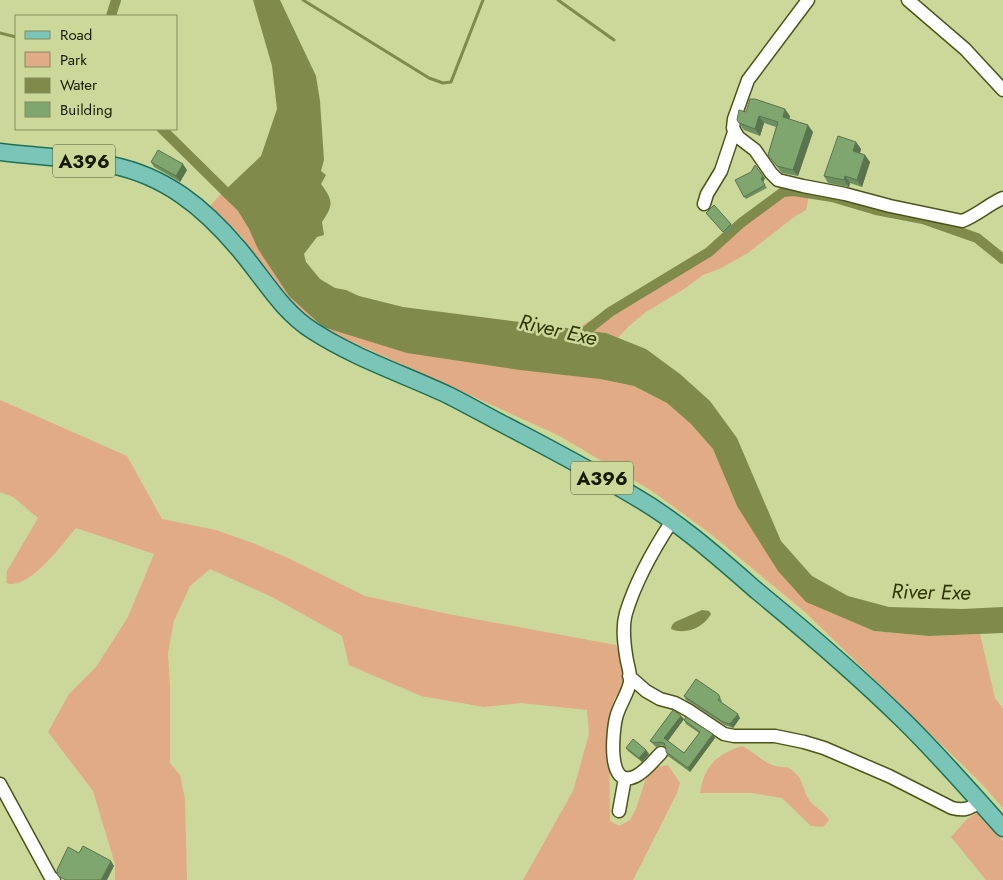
<svg xmlns="http://www.w3.org/2000/svg" width="1003" height="880" font-family="Jost,sans-serif">
<style>
.green{fill:#e1ab85}
.water{fill:#7f8a4b}
.lines{fill:none;stroke-linecap:round;stroke-linejoin:round}
.stream{stroke:#7f8a4b;stroke-width:3}
.canal{stroke:#7f8a4b;stroke-width:10}
.minor-casing{stroke:#4c5518;stroke-width:15}
.major-casing{stroke:#1e7059;stroke-width:19}
.minor{stroke:#fff;stroke-width:12}
.major{stroke:#7ac5b8;stroke-width:16}
.wall{fill:#6e8f60}
.shaded-wall{fill:#5a744e}
.building{fill:#80a670;stroke:#5a744e}
.labels{text-anchor:middle;stroke-width:5;stroke-linejoin:round;paint-order:stroke}
.shield{fill:#ccd899;stroke:#4d5330;stroke-width:1}
.shield-label{font-size:19px;font-weight:bold;fill:#161a03}
.water-label{font-size:21px;font-style:italic;fill:#303704;stroke:#ccd899}
</style>
<rect width="100%" height="100%" fill="#ccd899"/>
<path class="green" d="M793 188 810 191 806 210 794 217 748 253 719 269 703 275 684 289 646 312 629 326 618 338 606 333 576 329 693 257 694 254 698 257 718 242 761 203 777 191 781 189Z
M221 194 238 211 289 296 600 379 634 386 667 403 691 424 713 449 737 506 806 602 874 631 929 636 980 634 995 698 1003 709V808L981 783 805 612 712 535 652 491 558 435 330 332 306 318 280 294 242 237 210 206Z
M0 400 127 456 162 519 216 530 253 543 288 558 365 596 448 614 616 645 623 666 625 685 614 699 611 714 609 732 610 821 619 826 630 820 636 809 649 769 668 765 680 783 677 793 633 880H523L573 791 589 734 587 710 521 703 484 707 421 696 349 665 342 636 272 597 210 569 190 586 174 621 168 653 170 687V763L180 775 185 799 187 880H115V864L93 791 48 732 69 694 96 667 128 617 154 554 76 528C62 544 29 591 6 583L7 571 38 518 13 497 0 492Z
M742 746C759 754 767 769 787 767 792 770 799 775 801 781 804 788 805 793 809 800 815 808 824 811 829 820L823 827 811 826 782 798 751 793H700C704 766 717 754 742 746Z
M979 811 1003 841V880H986L951 837 966 820Z"/>
<path class="water" d="M253 0H280L316 76 320 101 324 160 321 171 326 175 321 184C333 200 334 205 322 222L324 235 317 237 304 254 306 262 320 279 335 288 346 290 359 296 403 307 606 333 646 349 680 374 710 401 737 438 781 541 812 576 848 596 889 607 962 609 1003 607V633L929 636 874 631 806 602 778 571 737 506 713 449 691 424 667 403 634 386 600 379 520 370 407 353 323 327 289 296 258 249 249 229 238 211 221 194 261 156 277 109 272 66Z
M702 610 709 611 711 614C703 628 686 635 671 629L672 625 675 622Z"/>
<g class="lines">
<path class="stream" d="M303 0 429 78 443 83 451 82 483 0
M558 0 614 40
M0 33 16 37"/>
<path class="canal" d="M111 16 116 0
M162 129 233 199
M576 339 610 312 709 252 741 223 783 192 794 191 832 197 876 210 923 219 977 238 1003 259"/>
<defs>
<path id="minor" d="M808 0 748 80 734 119 733 128 738 137 755 150 771 173 778 180 803 186 845 194 890 206 962 221C976 216 989 204 1003 198
M908 0 965 49 1003 90
M704 204 707 194 721 171 734 132
M629 676 646 691 660 699 675 703 688 710 724 734 734 736H775L804 742 824 748 889 776 952 808C964 811 970 809 980 801
M661 753C653 761 646 771 636 776 606 791 613 731 616 718 619 705 628 694 630 682 631 673 627 664 626 655 624 642 622 627 626 613 636 580 653 550 672 521
M0 784 50 876 54 880
M619 811 625 778"/>
<path id="major" d="M0 152C37 157 75 157 111 165 166 176 204 208 238 248 263 277 281 311 313 331 355 358 403 374 448 395 472 407 496 421 520 433 558 453 597 474 634 496 679 522 718 557 757 591 807 632 856 674 902 719 937 753 970 791 1003 828"/>
</defs>
<use href="#minor" class="minor-casing"/>
<use href="#major" class="major-casing"/>
<use href="#minor" class="minor"/>
<use href="#major" class="major"/>
</g>
<path class="wall" d="M746 112 790 116 789 119 813 132 798 176 782 173 768 155 776 127 764 123 760 136 744 130 739 123Z
M856 142 861 149 860 154 870 162 862 187 850 183 849 187 828 183 824 176Z
M151 162 187 170 180 182 154 167Z
M765 178 763 182 767 188 746 199 744 197Z
M706 213 731 224 734 228 726 235Z
M718 694 722 701 721 702 740 718 733 728 725 725 686 700 684 696Z
M681 716 684 719 668 741 684 753 699 733 686 724 684 720 715 738 690 772 668 756 666 752V747L662 745 656 747 650 741Z
M626 748 646 750 649 754 642 762 628 751Z"/>
<path class="shaded-wall" d="M785 109 790 116 788 124 783 117Z
M759 116 764 123 760 136 755 129Z
M808 125 813 132 798 176 793 170Z
M856 142 861 149 858 158 853 151Z
M865 155 870 162 862 187 857 180Z
M183 164 187 170 180 182 176 176Z
M763 176 765 178 763 182 767 188 761 179Z
M845 176 850 183 849 187 844 180Z
M738 714 740 718 733 728 730 724Z
M681 716 684 719 667 742 664 738Z
M713 734 715 738 690 772 688 768Z
M646 750 649 754 642 762 639 758Z
M111 861 114 866 107 880H101Z"/>
<path class="building" d="M750 99H755L785 109 783 117 808 125 793 170 777 166 768 155 778 122 759 116 755 129 739 123 737 120 739 110 746 112Z
M838 136 856 142 853 151 865 155 857 180 845 176 844 180 824 176Z
M158 150 183 164 176 176 151 162Z
M755 165 763 176 761 179 765 185 744 197 735 180 751 172Z
M714 205 731 224 723 232 706 213Z
M696 679 718 694 720 697 718 700 738 714 730 724 723 722 684 696Z
M673 710 681 716 664 738 684 753 700 732 684 720 686 717 713 734 688 768 666 752V748L664 743 660 742 654 743 650 741Z
M633 739 646 750 639 758 626 748Z
M83 846 111 861 101 880H66L58 876 57 870 68 847 79 853Z"/>
<g class="labels">
<g class="shield">
<rect x="53" y="144.5" width="62" height="33" rx="4"/>
<rect x="571" y="461.5" width="62" height="33" rx="4"/>
</g>
<g class="shield-label">
<text x="84" y="168">A396</text>
<text x="602" y="485">A396</text>
</g>
<g class="water-label">
<text transform="translate(558 330) rotate(13)" y="7">River Exe</text>
<text transform="translate(931 592) rotate(1)" y="7">River Exe</text>
</g>
</g>
<rect x="15" y="15" width="162" height="115" fill="#ccd899" stroke="#838c5d"/>
<rect x="25" y="31" width="25" height="8" fill="#7ac5b8" stroke="#838c5d"/>
<text x="60" y="40" font-size="15" fill="#161a03">Road</text>
<rect x="25" y="52" width="25" height="15" fill="#e1ab85" stroke="#838c5d"/>
<text x="60" y="65" font-size="15" fill="#161a03">Park</text>
<rect x="25" y="78" width="25" height="15" fill="#7f8a4b" stroke="#838c5d"/>
<text x="60" y="90" font-size="15" fill="#161a03">Water</text>
<rect x="25" y="102" width="25" height="15" fill="#80a670" stroke="#838c5d"/>
<text x="60" y="115" font-size="15" fill="#161a03">Building</text>
</svg>
